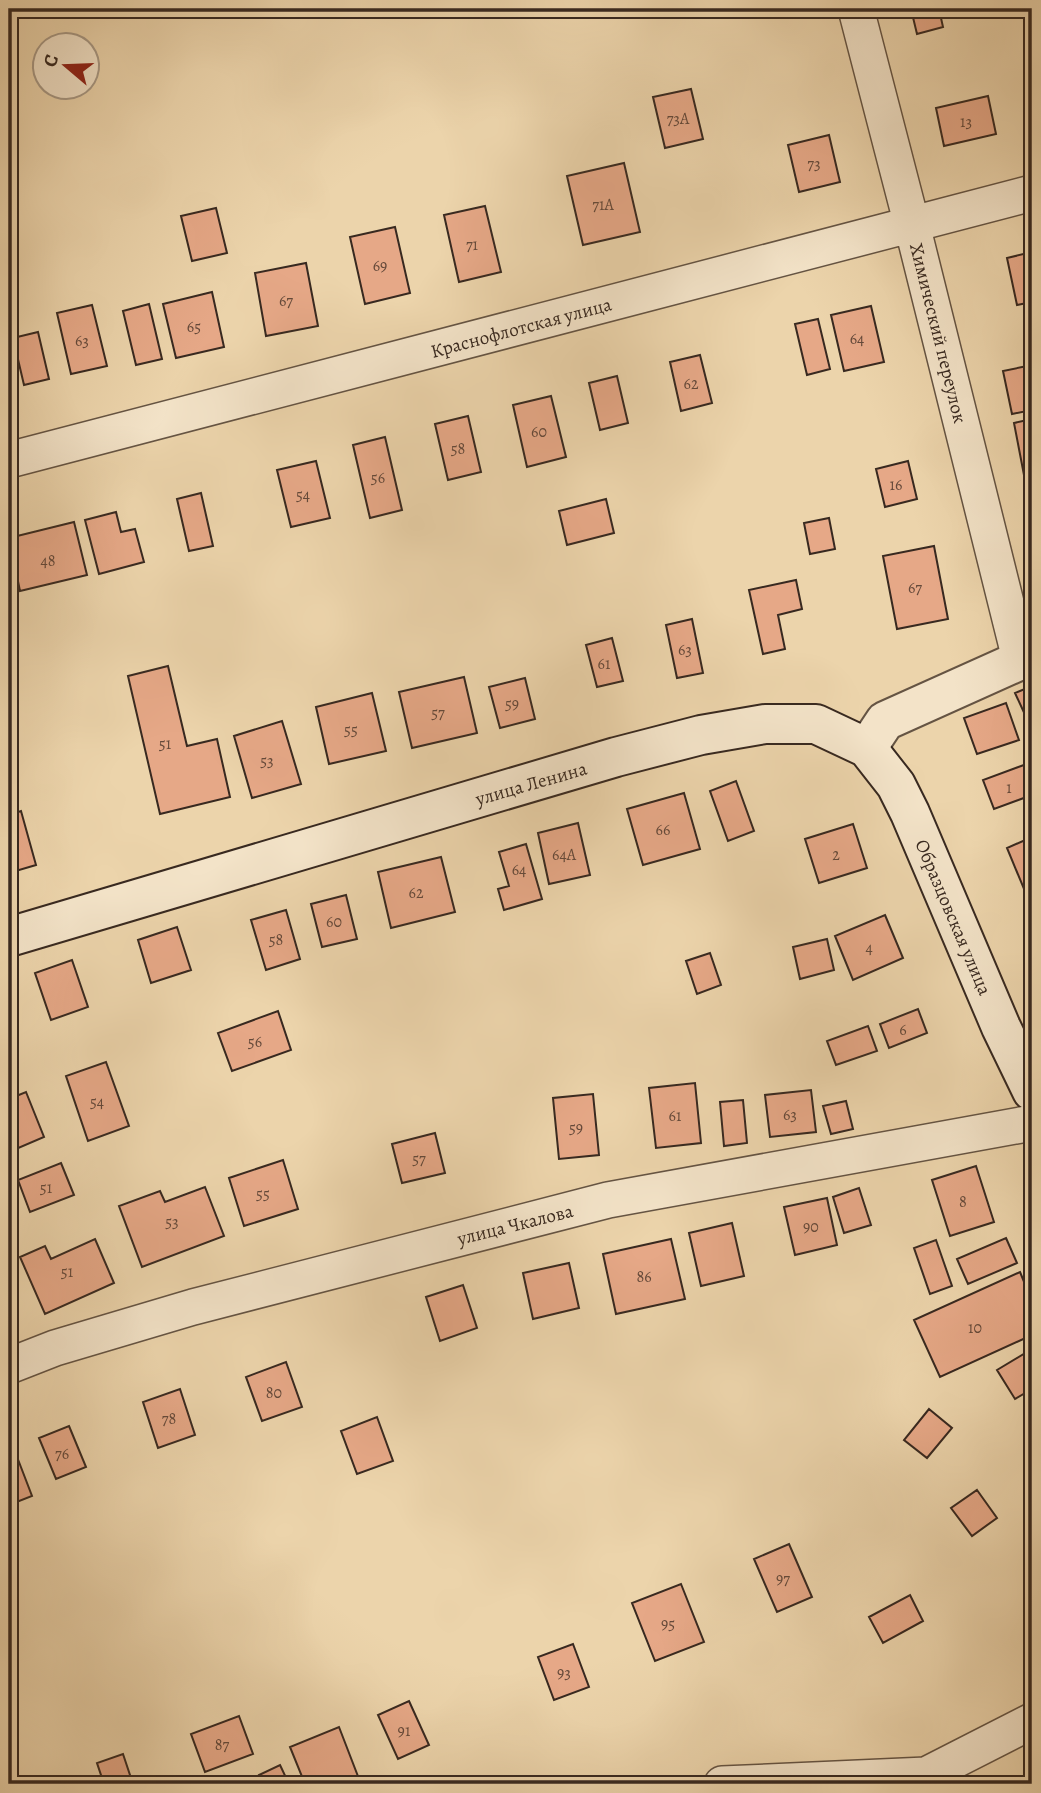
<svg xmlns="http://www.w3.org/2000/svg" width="1041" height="1793" font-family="Alegreya,serif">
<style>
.building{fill:#e6a887;stroke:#382920;stroke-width:2}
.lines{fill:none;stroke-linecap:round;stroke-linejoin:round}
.minor-casing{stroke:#655443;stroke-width:38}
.tertiary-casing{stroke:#655443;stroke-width:42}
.secondary-casing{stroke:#382920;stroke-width:42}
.minor{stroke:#f3e3c8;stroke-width:35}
.tertiary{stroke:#f3e3c8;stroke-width:38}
.secondary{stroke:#f3e3c8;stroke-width:38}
.labels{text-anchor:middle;stroke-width:5;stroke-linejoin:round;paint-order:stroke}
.number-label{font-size:16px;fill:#64493a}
.street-label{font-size:19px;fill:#382920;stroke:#f3e3c8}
</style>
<rect width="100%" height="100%" fill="#ecd4ab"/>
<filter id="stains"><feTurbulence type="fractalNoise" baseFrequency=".00286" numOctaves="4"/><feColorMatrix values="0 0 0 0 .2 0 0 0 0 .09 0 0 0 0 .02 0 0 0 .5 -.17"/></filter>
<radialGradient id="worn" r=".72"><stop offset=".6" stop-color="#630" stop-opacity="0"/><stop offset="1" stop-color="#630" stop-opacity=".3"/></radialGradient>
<path class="building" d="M911 9H939L943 27 917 34Z
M691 89 703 139 665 148 653 97Z
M988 96 996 134 944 146 936 108Z
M829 135 840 182 799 192 788 145Z
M624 163 640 232 583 245 567 176Z
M485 206 501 272 459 282 444 215Z
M216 208 227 253 192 261 181 216Z
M395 227 410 293 365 304 350 237Z
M1032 252V302L1017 305 1007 258Z
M306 263 318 326 266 336 255 273Z
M212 292 224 347 176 358 163 304Z
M149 304 162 359 136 365 123 311Z
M92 305 107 366 71 374 57 313Z
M871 306 884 362 844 371 831 315Z
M818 319 830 369 807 375 795 324Z
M38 332 49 379 24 385 13 338Z
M700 355 712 403 681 411 670 362Z
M1032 365V410L1012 414 1003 371Z
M617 376 628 423 600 430 589 383Z
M551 396 566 457 527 467 513 405Z
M468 416 481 472 448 480 435 424Z
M1032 419V473L1024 475 1014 423Z
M385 437 402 510 370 518 353 445Z
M316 461 330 518 291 527 277 470Z
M908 461 917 499 885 507 876 469Z
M201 493 213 546 189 551 177 499Z
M606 499 614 533 567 545 559 511Z
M116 512 121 532 135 529 144 562 99 574 85 520Z
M829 518 835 549 810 554 804 523Z
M74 522 87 575 20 591 9 538Z
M934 546 948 619 897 629 883 556Z
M796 580 802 609 778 615 785 649 763 654 749 590Z
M692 619 703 673 677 678 666 625Z
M612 638 623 681 597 687 586 645Z
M168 666 187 746 217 739 230 797 160 814 128 676Z
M464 677 477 733 412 748 399 692Z
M525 678 535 719 500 728 489 687Z
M1032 686V716L1027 719 1015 693Z
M372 693 386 751 329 764 316 707Z
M1006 703 1019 740 977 754 964 718Z
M282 721 301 784 252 798 234 736Z
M1032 762V795L994 809 983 780Z
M736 781 754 831 728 841 710 791Z
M684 793 700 849 643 865 627 809Z
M21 811 36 865 9 873V815Z
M578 823 590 875 549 884 538 833Z
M853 824 867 868 819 883 805 839Z
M1032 837V885L1024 889 1007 848Z
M526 844 542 899 504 910 498 889 509 886 499 852Z
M441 857 455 912 391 928 378 872Z
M346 895 357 939 322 947 311 904Z
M286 910 300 959 266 970 251 920Z
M885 915 903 958 853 980 835 936Z
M177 927 191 970 151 983 138 940Z
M827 939 834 970 800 979 793 947Z
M710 953 721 985 697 994 686 961Z
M72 960 88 1007 51 1020 35 973Z
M918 1009 927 1033 889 1048 880 1024Z
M278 1011 291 1050 232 1071 218 1033Z
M868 1026 877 1051 836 1065 827 1041Z
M106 1062 129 1126 88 1141 66 1076Z
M695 1083 701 1143 656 1148 649 1088Z
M811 1090 816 1132 770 1137 765 1095Z
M26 1092 44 1137 9 1152V1099Z
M593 1094 599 1155 559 1159 553 1098Z
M743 1100 747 1143 724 1146 720 1102Z
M846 1101 853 1129 831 1134 823 1106Z
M435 1133 445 1173 402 1183 392 1144Z
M283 1160 298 1209 244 1226 229 1178Z
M61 1163 74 1195 30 1212 18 1180Z
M976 1166 994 1222 950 1236 932 1180Z
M205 1187 224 1236 142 1267 119 1206 160 1191 165 1202Z
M859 1188 871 1225 844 1233 833 1197Z
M827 1198 837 1245 795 1255 784 1207Z
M732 1223 744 1276 701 1286 689 1233Z
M1006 1238 1017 1263 968 1284 957 1259Z
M95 1239 114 1283 45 1314 20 1257 45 1246 51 1259Z
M671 1239 685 1299 616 1314 603 1254Z
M936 1240 952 1286 930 1294 914 1248Z
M569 1263 579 1308 533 1319 523 1273Z
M1020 1272 1032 1301V1335L940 1377 914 1320Z
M463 1285 477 1328 440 1341 426 1297Z
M1032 1349V1389L1015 1399 997 1370Z
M286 1362 302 1407 262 1421 246 1377Z
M180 1389 195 1435 158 1448 143 1402Z
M929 1409 952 1428 927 1458 904 1440Z
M377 1417 393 1461 357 1474 341 1431Z
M69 1426 86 1467 56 1479 39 1438Z
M14 1449 32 1496 9 1505V1452Z
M977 1490 997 1518 972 1536 951 1508Z
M789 1544 812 1597 777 1612 754 1559Z
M681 1584 704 1642 655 1661 632 1603Z
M910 1595 923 1621 883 1643 869 1617Z
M573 1644 589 1687 554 1700 538 1657Z
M409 1701 429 1745 398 1759 378 1715Z
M239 1716 253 1754 205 1772 191 1734Z
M339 1727 359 1779 347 1784H305L290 1747Z
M123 1754 133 1784H104L97 1763Z
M280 1765 289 1784H263L259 1775Z"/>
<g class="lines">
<defs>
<path id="minor" d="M856 9 912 225 1020 659
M9 460 1032 193
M9 1366 55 1348 193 1307 608 1200 1032 1123
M722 1784 926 1775 1032 1721"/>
<path id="tertiary" d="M867 748 885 721 1032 655"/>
<path id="secondary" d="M9 937 616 757 701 735 765 724H816L867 748 896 785 910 813 1001 1027 1032 1091"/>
</defs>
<use href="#minor" class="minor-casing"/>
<use href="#tertiary" class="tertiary-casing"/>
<use href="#secondary" class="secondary-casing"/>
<use href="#minor" class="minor"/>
<use href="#tertiary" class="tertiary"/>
<use href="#secondary" class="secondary"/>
</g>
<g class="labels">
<g class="number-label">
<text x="678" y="124">73А</text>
<text x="966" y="127">13</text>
<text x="814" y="169">73</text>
<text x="603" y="210">71А</text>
<text x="472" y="250">71</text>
<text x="380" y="271">69</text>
<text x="286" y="306">67</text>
<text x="194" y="332">65</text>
<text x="857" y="344">64</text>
<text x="82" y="346">63</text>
<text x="691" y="389">62</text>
<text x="539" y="437">60</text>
<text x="458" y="454">58</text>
<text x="378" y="483">56</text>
<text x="896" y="490">16</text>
<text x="303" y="500">54</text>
<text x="48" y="566">48</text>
<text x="915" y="593">67</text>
<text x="685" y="655">63</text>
<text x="604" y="669">61</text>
<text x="512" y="709">59</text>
<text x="438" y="718">57</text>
<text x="351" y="735">55</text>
<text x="165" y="749">51</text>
<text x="267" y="766">53</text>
<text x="1009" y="793">1</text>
<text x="663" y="835">66</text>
<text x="564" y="860">64А</text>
<text x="836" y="860">2</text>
<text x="519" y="875">64</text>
<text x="416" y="898">62</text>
<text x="334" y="927">60</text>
<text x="276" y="945">58</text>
<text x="869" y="953">4</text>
<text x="903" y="1035">6</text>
<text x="255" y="1047">56</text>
<text x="97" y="1107">54</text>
<text x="790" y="1120">63</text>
<text x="675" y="1121">61</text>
<text x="576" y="1133">59</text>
<text x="419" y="1164">57</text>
<text x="46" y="1193">51</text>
<text x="263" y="1199">55</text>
<text x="963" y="1207">8</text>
<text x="172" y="1227">53</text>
<text x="811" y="1232">90</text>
<text x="67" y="1277">51</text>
<text x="644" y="1282">86</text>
<text x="975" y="1333">10</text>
<text x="274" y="1398">80</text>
<text x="169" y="1424">78</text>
<text x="62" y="1459">76</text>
<text x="783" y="1584">97</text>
<text x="668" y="1629">95</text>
<text x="564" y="1678">93</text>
<text x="404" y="1736">91</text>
<text x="222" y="1750">87</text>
</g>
<g class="street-label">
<text transform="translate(521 327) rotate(-15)" y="7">Краснофлотская улица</text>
<text transform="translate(939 333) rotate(76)" y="7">Химический переулок</text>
<text transform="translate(531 783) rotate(-16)" y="7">улица Ленина</text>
<text transform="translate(954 917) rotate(67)" y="7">Образцовская улица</text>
<text transform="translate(515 1224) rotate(-14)" y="7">улица Чкалова</text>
</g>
</g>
<rect width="1041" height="1793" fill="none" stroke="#ecd4ab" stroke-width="35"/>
<rect x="10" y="10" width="1020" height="1772" fill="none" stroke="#382920" stroke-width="3.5"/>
<rect x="18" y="18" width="1006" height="1758" fill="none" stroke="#382920" stroke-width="2"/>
<g transform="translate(66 66) rotate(289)"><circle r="33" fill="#f3e3c8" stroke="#a89985" stroke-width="2"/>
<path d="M0-5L12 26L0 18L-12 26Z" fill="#8f2418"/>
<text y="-10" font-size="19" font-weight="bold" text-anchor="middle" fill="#382920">С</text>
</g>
<rect width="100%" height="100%" filter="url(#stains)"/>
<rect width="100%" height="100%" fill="url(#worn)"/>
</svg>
